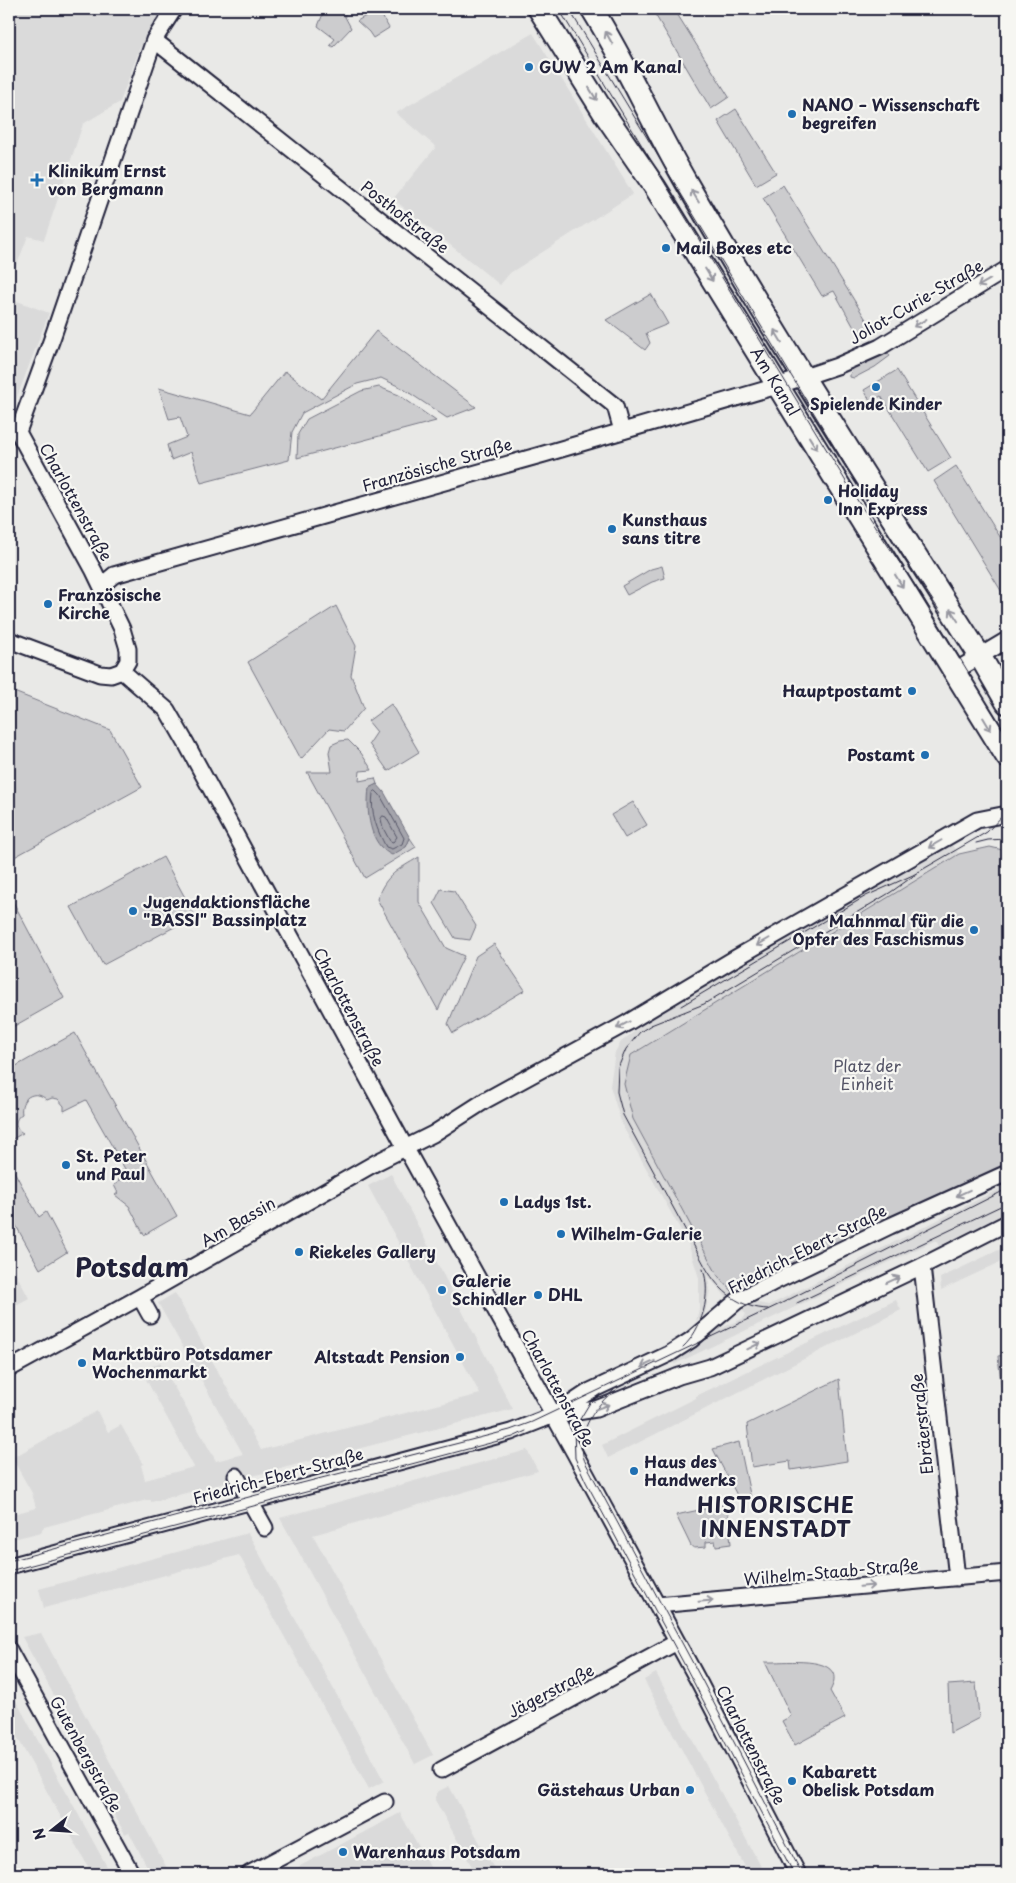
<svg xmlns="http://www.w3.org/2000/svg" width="1016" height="1883" font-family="'Playpen Sans',sans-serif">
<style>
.built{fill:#dadada}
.green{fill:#ccccce;stroke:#777784}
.water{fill:#a5a5ac;stroke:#71717f}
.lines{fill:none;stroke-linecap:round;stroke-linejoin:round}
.shore{stroke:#565668;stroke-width:1}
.street-casing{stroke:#22223b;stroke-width:19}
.secondary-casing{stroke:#22223b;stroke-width:25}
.street{stroke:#f6f6f2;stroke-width:15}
.secondary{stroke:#f6f6f2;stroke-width:21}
.tram{stroke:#22223b;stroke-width:1}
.oneway{stroke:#9797a0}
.poi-dot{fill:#1f6fb2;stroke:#f6f6f2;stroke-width:2}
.labels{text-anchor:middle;stroke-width:4.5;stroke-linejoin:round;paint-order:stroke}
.poi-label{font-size:16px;font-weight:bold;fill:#22223b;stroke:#f6f6f2;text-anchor:start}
.street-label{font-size:16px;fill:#22223b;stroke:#f6f6f2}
.park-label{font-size:16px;fill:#555567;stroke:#f6f6f2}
.district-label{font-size:21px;font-weight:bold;letter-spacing:1px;fill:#22223b;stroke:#f6f6f2}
.town-label{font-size:26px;font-weight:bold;fill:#22223b;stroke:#f6f6f2}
</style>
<rect width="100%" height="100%" fill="#e9e9e7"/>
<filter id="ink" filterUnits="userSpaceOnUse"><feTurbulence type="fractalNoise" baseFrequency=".02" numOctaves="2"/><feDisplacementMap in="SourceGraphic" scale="10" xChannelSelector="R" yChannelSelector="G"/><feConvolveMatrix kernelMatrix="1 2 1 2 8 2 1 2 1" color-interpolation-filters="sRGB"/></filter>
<g filter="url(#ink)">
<path class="built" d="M9 9H164L140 48 120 102 83 124 44 240 28 236 9 285Z
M533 33 633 194 510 273 500 285 393 199 436 147 396 113Z
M9 298 49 313 9 418Z
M951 844 959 854 631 1055 718 1276 733 1292 726 1297 708 1276 710 1290 705 1314 696 1321 699 1309V1278L688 1243 622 1125 610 1086 615 1052 621 1042 654 1016 884 876 913 868Z
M391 1174 513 1409 151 1502V1500H147L44 1527 42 1529V1532L9 1540V1515L36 1508 32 1493 12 1458 97 1411 108 1432 121 1425 143 1464 141 1465 145 1480 194 1467 142 1372 160 1362 216 1461 243 1454 158 1303 175 1293 261 1450 480 1394 368 1186Z
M1007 1178V1212L939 1246 936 1240 675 1364 673 1359 689 1351 706 1335 744 1318 746 1314 742 1311 753 1302 768 1305 780 1300 999 1189 996 1183Z
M1007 1246V1259L941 1290 940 1278Z
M9 1261 29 1298 9 1309Z
M896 1300 901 1310 608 1458 602 1445 696 1398V1396Z
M527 1450 538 1471 313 1535 433 1755 415 1764 280 1518Z
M248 1533 384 1781 369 1789 239 1555 44 1608 39 1589Z
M41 1633 170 1874H151L129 1832 125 1834 105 1798 109 1796 22 1637Z
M656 1673 765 1874H749L644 1680Z
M9 1688 111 1874H92L9 1722Z
M449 1786 497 1874H476L435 1800 437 1792Z
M400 1813 434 1874H285Z"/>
<path class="green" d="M325 9H355L344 15 351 28 333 47 330 45 335 39 318 26Z
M378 9 389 28 373 38 369 32 357 21Z
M656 9H674L729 97 711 109 653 11Z
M736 109 776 173 756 185 718 121Z
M783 185 870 326 857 333 834 291 822 296 763 198Z
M651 294 668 324 646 333 650 343 645 350 606 320Z
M376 331 476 407 447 418 402 388 381 378 357 384 302 413 292 432 289 460 201 483 191 452 171 460 167 445 187 437 180 417 169 419 159 388 250 414 285 371 321 399Z
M888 353 890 356 875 367 854 378 850 377V374L854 368Z
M897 370 951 458 928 472 881 396 871 402 864 390Z
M379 387 399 395 436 421 297 458 298 434 307 419 361 391Z
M956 466 1007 548V591L1003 594 934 481Z
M662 566 665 578 652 582 627 595 622 586 651 569Z
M336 606 356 646 351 675 364 708 344 731 329 729 301 759 248 662Z
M9 690 110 730 142 787 9 860Z
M391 704 419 752 388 771 369 744 377 732 368 721Z
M348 740 361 753 372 770 360 771 359 781 375 778 377 784 369 788 406 847 410 838 416 847 365 878 307 772H332L329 752 331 745 340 741Z
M633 802 647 825 625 838 611 815Z
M990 847 1007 851V1167L733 1292 718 1276 633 1119 624 1084 631 1055 959 854Z
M163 857 195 916 103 965 71 907Z
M419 857V902L446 948 464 956 438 1010 377 899C386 874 398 870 419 857Z
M441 889 454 891 476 926 470 940 455 938 434 903Z
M9 894 64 998 9 1029Z
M494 944 525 990 453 1033 448 1024 476 956Z
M75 1033 177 1216 144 1235 129 1206 115 1195 118 1193 114 1185 118 1183 120 1177 118 1173 125 1169 86 1100 64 1111V1106L58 1099 52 1098 47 1100C35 1088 19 1098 22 1114 14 1119 14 1128 23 1133L9 1141V1070Z
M9 1162 39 1217 46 1212 67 1252 40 1269 9 1213Z
M1007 1355V1437L998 1356Z
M839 1379 847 1461 791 1470 790 1461 752 1467 747 1424Z
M739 1442 751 1499 740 1501 713 1449Z
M727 1504 731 1544 716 1546 715 1541 706 1542V1547L694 1548 691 1546 676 1515Z
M765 1662C784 1663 851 1653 830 1691L845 1718 795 1745 782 1721 791 1716Z
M976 1683 979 1718 950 1733 948 1685Z"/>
<path class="water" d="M377 784 384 792 410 838 406 847 392 855C369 845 366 811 369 788Z"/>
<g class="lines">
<path class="shore" d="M376 791 380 795 404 838 402 844 392 849 386 847C377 830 370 813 373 793Z
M383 816 386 817 397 837 393 842 390 841 383 828 381 819Z"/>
<defs>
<path id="street" d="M154 40 615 406 622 431
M103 587 108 580 114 575 544 454 777 386 837 366 880 347 1007 269
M9 640 100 674 111 675 122 671
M122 671 167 710 186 743 405 1147 574 1452 700 1684 798 1874
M122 671 128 661V649L122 629 94 571 18 432 53 336 154 40 174 9
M955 671 1007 640
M922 1266 957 1578
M140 1297 150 1315
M9 1369 140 1297 377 1162 433 1134 486 1100 627 1023 734 959 977 820 1007 814
M558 1415 596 1409 679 1376 710 1367 922 1266 1007 1223
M236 1476 265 1528
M9 1566 511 1432 554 1415 590 1391 669 1354 691 1340 737 1301 772 1283 890 1226 1007 1173
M657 1605 1007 1573
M9 1650 132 1874
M441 1770 677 1642
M249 1874 385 1802"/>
<g id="secondary">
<path id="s1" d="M539 9 604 113 655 187 1007 757"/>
<path d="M592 9C627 65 653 125 686 182 779 343 880 499 980 656L1007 703"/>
</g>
</defs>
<use href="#street" class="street-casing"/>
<use href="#secondary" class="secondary-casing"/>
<use href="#street" class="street"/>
<use href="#secondary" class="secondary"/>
<path class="tram" d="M559 9 859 503 921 594 1007 736
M569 9 866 499 941 613
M976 843 988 840 1007 839
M681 1006 866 896 913 875 987 832 1005 813 1007 807
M797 1303 1007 1203
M768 1309C740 1308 720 1292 706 1268L623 1115 617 1092 618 1068 626 1049 640 1032 651 1025 704 1004 891 892 919 872
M683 1347C702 1330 712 1294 703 1269
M614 1390C596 1406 578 1429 583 1455 584 1462 590 1470 593 1477L703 1682 802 1874
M600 1394 591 1401 574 1429 575 1458 586 1482 683 1662 794 1874
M9 1561 294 1485 510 1430 532 1422 782 1303 1007 1189
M9 1571 513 1437 526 1431"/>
</g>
<defs><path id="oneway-shaft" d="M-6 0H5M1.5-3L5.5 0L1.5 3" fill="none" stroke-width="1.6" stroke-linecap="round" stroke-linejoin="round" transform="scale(1.25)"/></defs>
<g class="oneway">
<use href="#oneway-shaft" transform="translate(609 38) rotate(-119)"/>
<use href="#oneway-shaft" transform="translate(593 94) rotate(58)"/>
<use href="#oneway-shaft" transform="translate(695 196) rotate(-121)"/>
<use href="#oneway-shaft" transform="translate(709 275) rotate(59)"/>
<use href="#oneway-shaft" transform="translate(984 283) rotate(149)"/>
<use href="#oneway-shaft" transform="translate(920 323) rotate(149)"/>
<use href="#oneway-shaft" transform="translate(778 336) rotate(-121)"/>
<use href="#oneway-shaft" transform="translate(813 443) rotate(58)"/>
<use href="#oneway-shaft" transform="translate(899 581) rotate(58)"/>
<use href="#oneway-shaft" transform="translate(954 615) rotate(-123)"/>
<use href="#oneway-shaft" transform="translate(987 724) rotate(59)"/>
<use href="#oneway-shaft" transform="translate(935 844) rotate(150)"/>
<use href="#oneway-shaft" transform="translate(763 942) rotate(150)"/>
<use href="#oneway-shaft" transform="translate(623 1025) rotate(152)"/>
<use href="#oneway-shaft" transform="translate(963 1193) rotate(155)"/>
<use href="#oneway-shaft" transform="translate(893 1280) rotate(-25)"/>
<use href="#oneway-shaft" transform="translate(754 1346) rotate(-26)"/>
<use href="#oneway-shaft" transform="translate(648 1364) rotate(155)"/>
<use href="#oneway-shaft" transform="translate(602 1407) rotate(-20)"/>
<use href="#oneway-shaft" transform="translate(867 1586) rotate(-5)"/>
<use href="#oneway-shaft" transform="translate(706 1601) rotate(-5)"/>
</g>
</g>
<g class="poi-dot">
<circle cx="529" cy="67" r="5"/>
<circle cx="792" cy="114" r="5"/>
<path d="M34.5 172.5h5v5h5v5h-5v5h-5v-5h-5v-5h5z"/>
<circle cx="666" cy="248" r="5"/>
<circle cx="876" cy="387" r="5"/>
<circle cx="828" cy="500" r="5"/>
<circle cx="612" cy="529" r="5"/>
<circle cx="48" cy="604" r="5"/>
<circle cx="912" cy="691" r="5"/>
<circle cx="925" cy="755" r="5"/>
<circle cx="133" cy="911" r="5"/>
<circle cx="974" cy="930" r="5"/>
<circle cx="66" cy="1165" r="5"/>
<circle cx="504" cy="1202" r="5"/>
<circle cx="561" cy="1234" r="5"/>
<circle cx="299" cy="1252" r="5"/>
<circle cx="442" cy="1290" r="5"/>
<circle cx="538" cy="1295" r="5"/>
<circle cx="460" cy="1357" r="5"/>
<circle cx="82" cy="1363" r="5"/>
<circle cx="634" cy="1471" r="5"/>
<circle cx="792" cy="1781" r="5"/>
<circle cx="690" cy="1790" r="5"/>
<circle cx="343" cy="1852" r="5"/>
</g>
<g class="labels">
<g class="poi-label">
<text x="539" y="73">GUW 2 Am Kanal</text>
<text x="802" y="111">NANO – Wissenschaft<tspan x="802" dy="18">begreifen</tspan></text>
<text x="48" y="177">Klinikum Ernst<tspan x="48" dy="18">von Bergmann</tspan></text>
<text x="676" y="254">Mail Boxes etc</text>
<text x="876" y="410" text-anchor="middle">Spielende Kinder</text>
<text x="838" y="497">Holiday<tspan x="838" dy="18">Inn Express</tspan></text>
<text x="622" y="526">Kunsthaus<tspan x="622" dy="18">sans titre</tspan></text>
<text x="58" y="601">Französische<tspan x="58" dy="18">Kirche</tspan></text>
<text x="902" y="697" text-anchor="end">Hauptpostamt</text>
<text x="915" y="761" text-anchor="end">Postamt</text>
<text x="143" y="908">Jugendaktionsfläche<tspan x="143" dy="18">"BASSI" Bassinplatz</tspan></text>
<text x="964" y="927" text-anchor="end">Mahnmal für die<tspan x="964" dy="18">Opfer des Faschismus</tspan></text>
<text x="76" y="1162">St. Peter<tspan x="76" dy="18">und Paul</tspan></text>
<text x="514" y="1208">Ladys 1st.</text>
<text x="571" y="1240">Wilhelm-Galerie</text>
<text x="309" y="1258">Riekeles Gallery</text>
<text x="452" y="1287">Galerie<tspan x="452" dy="18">Schindler</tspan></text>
<text x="548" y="1301">DHL</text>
<text x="92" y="1360">Marktbüro Potsdamer<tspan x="92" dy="18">Wochenmarkt</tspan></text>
<text x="450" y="1363" text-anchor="end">Altstadt Pension</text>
<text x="644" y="1468">Haus des<tspan x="644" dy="18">Handwerks</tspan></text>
<text x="802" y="1778">Kabarett<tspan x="802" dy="18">Obelisk Potsdam</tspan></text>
<text x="680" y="1796" text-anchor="end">Gästehaus Urban</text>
<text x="353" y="1858">Warenhaus Potsdam</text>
</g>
<g class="street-label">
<text transform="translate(405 217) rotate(38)" y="6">Posthofstraße</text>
<text transform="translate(916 302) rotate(-30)" y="6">Joliot-Curie-Straße</text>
<text dy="6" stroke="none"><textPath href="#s1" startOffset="441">Am Kanal</textPath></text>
<text transform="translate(437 465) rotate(-16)" y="6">Französische Straße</text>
<text transform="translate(76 502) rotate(61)" y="6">Charlottenstraße</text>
<text transform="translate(349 1007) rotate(62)" y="6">Charlottenstraße</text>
<text transform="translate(238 1222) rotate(-30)" y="6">Am Bassin</text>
<text transform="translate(807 1249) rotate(-27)" y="6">Friedrich-Ebert-Straße</text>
<text transform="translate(558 1388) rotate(61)" y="6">Charlottenstraße</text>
<text transform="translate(922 1424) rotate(-96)" y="6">Ebräerstraße</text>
<text transform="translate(278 1476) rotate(-15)" y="6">Friedrich-Ebert-Straße</text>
<text transform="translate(831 1572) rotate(-5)" y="6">Wilhelm-Staab-Straße</text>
<text transform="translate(551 1691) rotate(-28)" y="6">Jägerstraße</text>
<text transform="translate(751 1745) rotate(63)" y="6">Charlottenstraße</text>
<text transform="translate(86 1754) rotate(61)" y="6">Gutenbergstraße</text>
</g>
<g class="park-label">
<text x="867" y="1072">Platz der<tspan x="867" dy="18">Einheit</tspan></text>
</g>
<g class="district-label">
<text x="776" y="1513">HISTORISCHE<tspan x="776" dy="24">INNENSTADT</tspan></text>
</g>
<g class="town-label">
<text x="132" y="1277">Potsdam</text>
</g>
</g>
<rect width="1016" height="1883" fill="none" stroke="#f6f6f2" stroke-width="30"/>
<rect x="15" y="15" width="986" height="1853" fill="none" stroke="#22223b" stroke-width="2" filter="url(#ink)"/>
<g transform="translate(52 1830) rotate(253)" stroke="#f6f6f2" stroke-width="4" paint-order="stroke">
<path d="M0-4L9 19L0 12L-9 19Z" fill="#22223b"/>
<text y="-8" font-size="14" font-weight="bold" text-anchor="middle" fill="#22223b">N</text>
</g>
</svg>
